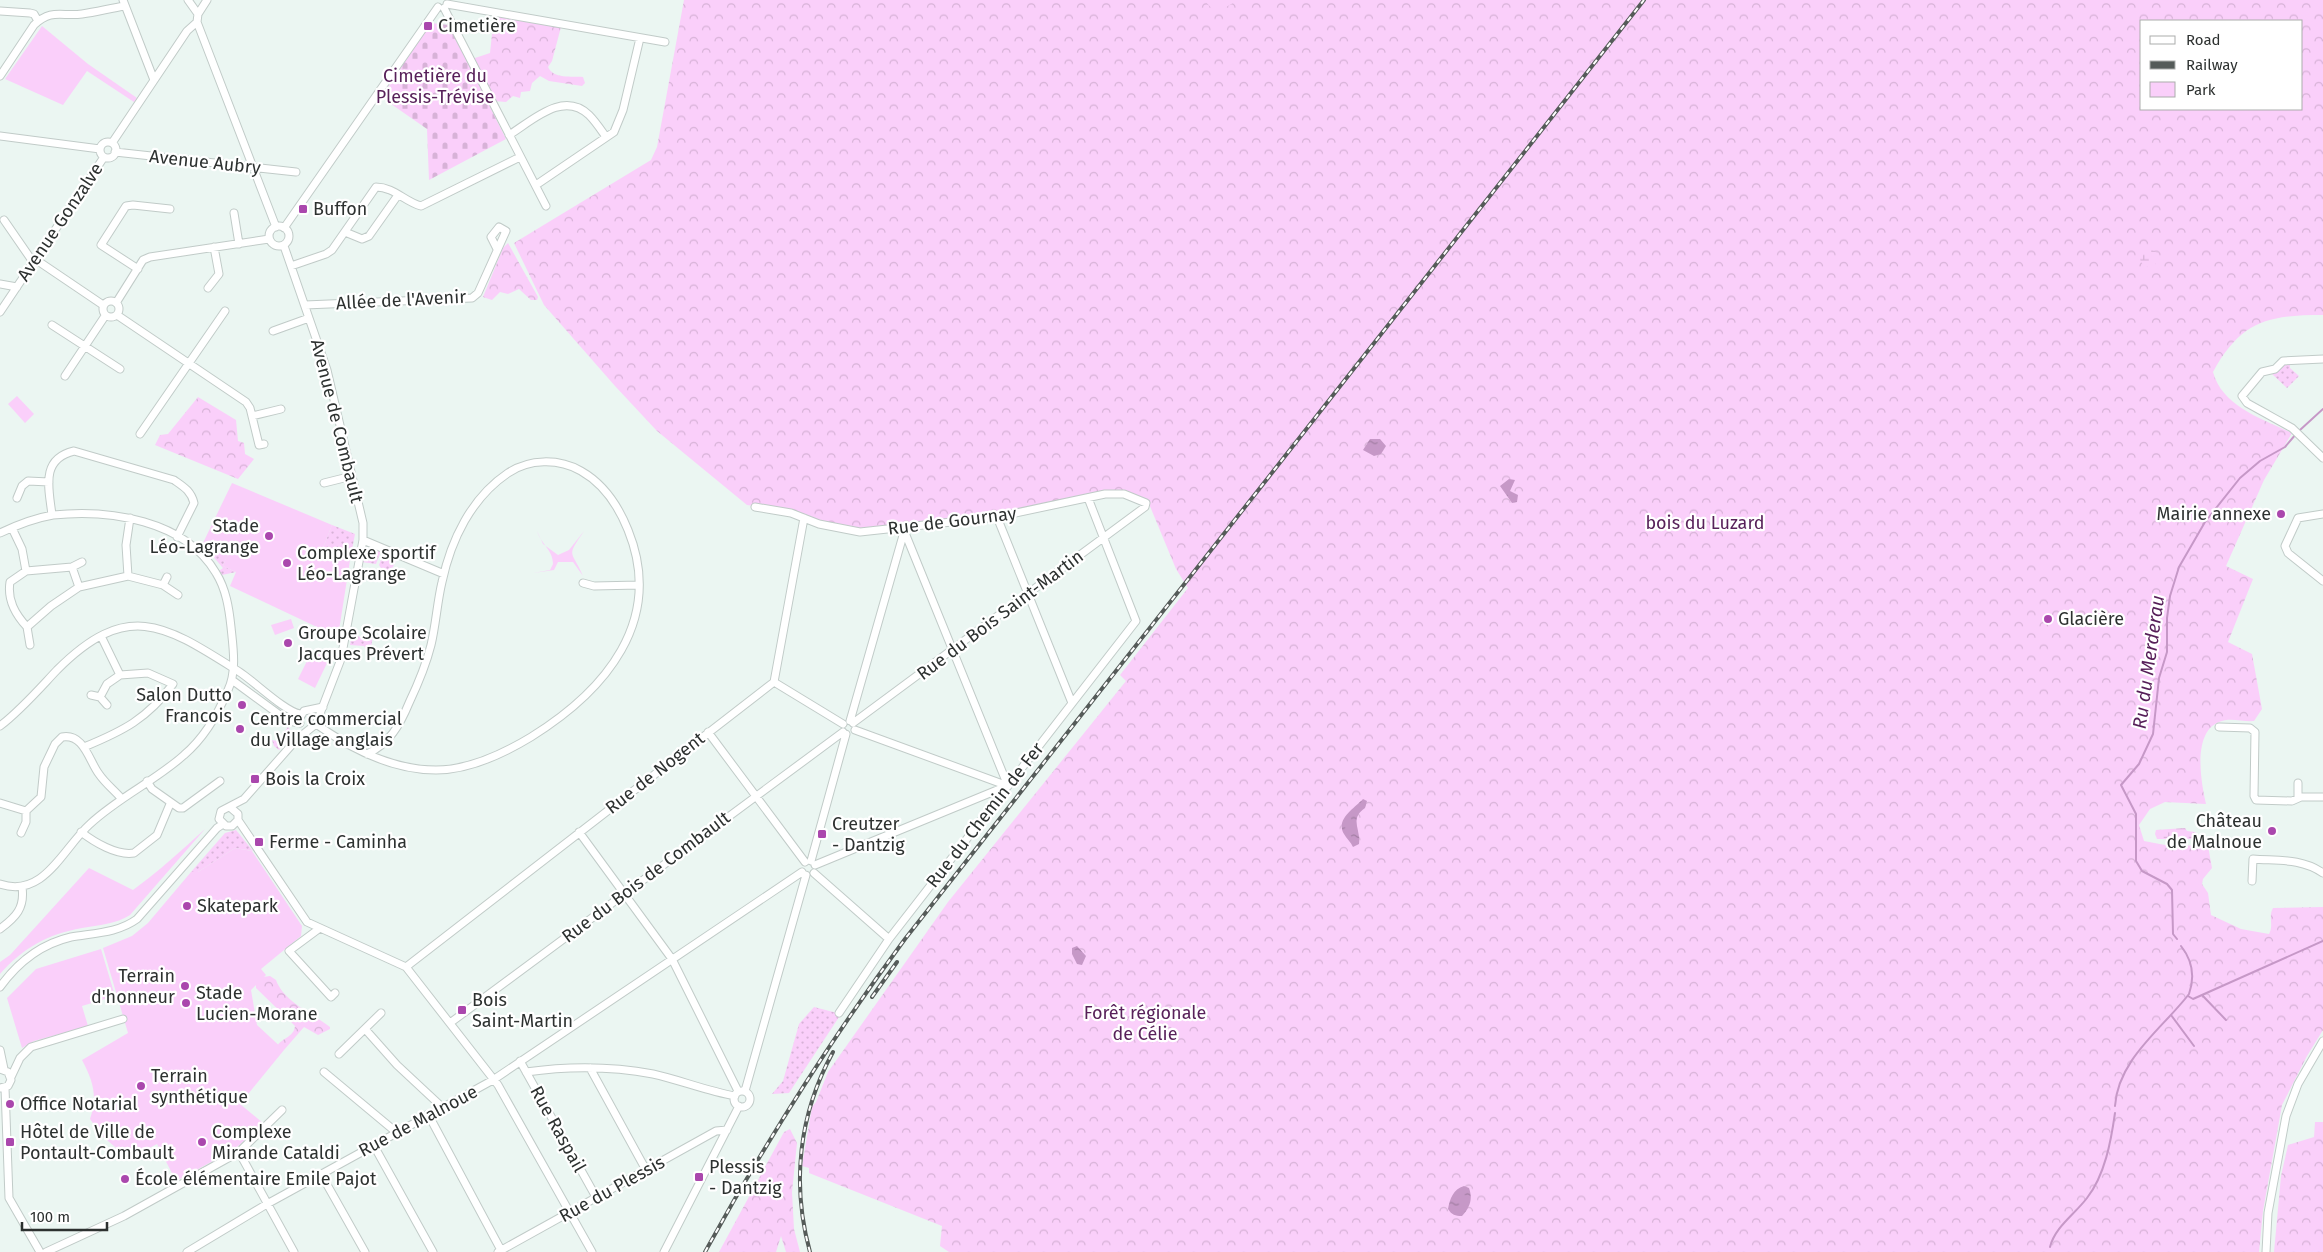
<svg xmlns="http://www.w3.org/2000/svg" width="2323" height="1252" font-family="'Fira Sans',sans-serif">
<style>
.grass{fill:url(#grass-dots)}
.forest{fill:url(#forest-crowns);fill-rule:evenodd}
.wetland{fill:url(#wetland-marsh)}
.cemetery{fill:url(#cemetery-stones)}
.park{fill:#facffa}
.water{fill:url(#water-ripples)}
.lines{fill:none;stroke-linecap:round;stroke-linejoin:round}
.stream{stroke:#c698c7;stroke-width:2}
.minor-casing{stroke:#c1cbc8;stroke-width:9}
.minor{stroke:#fff;stroke-width:7}
.rail-casing{stroke:#555b59;stroke-width:4}
.rail{stroke:#fff;stroke-width:2;stroke-dasharray:5.5;stroke-linecap:butt}
.poi-dot{fill:#aa47ad;stroke:#fff;stroke-width:2}
.labels{text-anchor:middle;stroke-width:4.5;stroke-linejoin:round;paint-order:stroke}
.poi-label{font-size:18px;fill:#2d3130;stroke:#fff;text-anchor:start}
.park-label{font-size:18px;fill:#58215a;stroke:#fff}
.street-label{font-size:18px;fill:#2d3130;stroke:#fff}
.water-label{font-size:19px;font-style:italic;fill:#561e58;stroke:#fff}
</style>
<defs>
<pattern id="grass-dots" width="8" height="8" patternUnits="userSpaceOnUse" patternTransform="scale(1.25)"><rect width="8" height="8" fill="#facffa"/><path d="M2 2h.1M6 6h.1" fill="none" stroke="#d7b2d7" stroke-width="1.8" stroke-linecap="round"/></pattern>
<pattern id="forest-crowns" width="20" height="18" patternUnits="userSpaceOnUse" patternTransform="scale(1.25)"><rect width="20" height="18" fill="#facffa"/><path d="M2 6a3 3 0 1 1 6 0M12 15a3 3 0 1 1 6 0" fill="none" stroke="#d7b2d7"/></pattern>
<pattern id="wetland-marsh" width="20" height="14" patternUnits="userSpaceOnUse" patternTransform="scale(1.25)"><rect width="20" height="14" fill="#facffa"/><path d="M1 5h8M5 5V1M11 12h8M15 12V8" fill="none" stroke="#d7b2d7"/></pattern>
<pattern id="cemetery-stones" width="16" height="16" patternUnits="userSpaceOnUse" patternTransform="scale(1.25)"><rect width="16" height="16" fill="#facffa"/><path d="M2 7V4a2 2 0 0 1 4 0v3zM10 15v-3a2 2 0 0 1 4 0v3z" fill="#d7b2d7"/></pattern>
<pattern id="water-ripples" width="26" height="14" patternUnits="userSpaceOnUse" patternTransform="scale(1.25)"><rect width="26" height="14" fill="#c698c7"/><path d="M2 4q2-2 4 0t4 0M15 11q2-2 4 0t4 0" fill="none" stroke="#a17da2"/></pattern>
</defs>
<rect width="100%" height="100%" fill="#ebf6f2"/>
<path class="grass" d="M2285 363H2290V368L2299 376 2287 388 2271 373Z
M332 525 355 534 350 560 323 548Z
M203 543 228 553 223 566 236 572 222 575 219 571 223 568 204 546 201 549 199 548Z
M368 548 381 551 376 564 362 562 365 552Z
M383 555 396 561 387 578 379 565Z
M352 634 363 638 373 634 370 656 364 646 350 645Z
M288 727 293 733 279 750 274 746 272 740 277 741Z
M236 830 253 851 235 848 198 872H191L225 833Z
M814 1007 841 1014 789 1093 772 1094 783 1081 799 1024Z"/>
<path class="forest" d="M684 0H2323V315C2268 315 2241 321 2213 372 2222 406 2262 419 2292 433L2264 480 2226 566 2253 579 2228 642 2252 654 2262 709 2254 721C2242 722 2230 717 2219 722 2192 733 2201 782 2206 804L2165 802 2150 809 2139 825 2144 841 2165 845 2208 846 2212 868 2203 879 2202 884 2208 893 2211 915 2241 929 2269 934C2274 926 2268 916 2273 908L2323 907V1030L2307 1056 2282 1105 2263 1211 2259 1252H949L940 1246 942 1226 809 1173V1168L802 1166 812 1107 816 1102 828 1072 948 902 1126 681 1120 675 1188 588 1176 569 1147 499 1122 492 1094 493 978 517 858 530 816 521 794 511 747 505 657 431 615 386 544 305 514 243 651 160 657 147ZM2142 21H2302V109H2142Z
M494 15 561 27 552 61 548 67C553 79 572 76 583 77L585 83 582 86 549 81 540 76 532 83 530 91 521 92 520 98 513 96 506 102 494 101 472 59 490 53Z
M508 243 538 297 537 300H531L519 289 508 294 500 292 492 300 483 297 503 248Z
M198 397 236 420 238 441 244 443 245 454 254 459 238 479 155 445 160 435 168 434Z
M270 976 276 980C284 1002 312 1013 330 1027V1029L318 1035 304 1027 284 1050 276 1048C280 1038 294 1038 295 1026L256 988V982L263 977Z
M2315 1122H2323V1252H2274L2281 1176 2288 1145 2314 1137Z
M790 1129 797 1143 792 1192 794 1229 800 1252H786L781 1236 776 1252H719L784 1132Z"/>
<path class="wetland" d="M2140 258a9 9 0 1 1 18 0a9 9 0 1 1-18 0Z
M2185 828 2187 831 2195 832 2200 837 2198 839H2157L2155 834 2156 830Z"/>
<path class="cemetery" d="M431 23 449 25 506 139 429 180 427 129 381 97Z"/>
<path class="park" d="M1204 0H1238L1216 13Z
M42 26 88 64 137 98 134 102 87 71 63 105 5 79Z
M17 396 34 414 25 423 8 404Z
M232 483 332 525 323 548 350 560 338 637 230 586 236 572 223 566 228 553 203 543Z
M537 531 543 544 558 555 569 550 584 531C566 558 571 549 583 576L573 562H558L554 570 533 573 550 570 553 564C553 550 541 544 537 531Z
M291 619 294 628 275 635 271 625Z
M312 651 329 659 315 688 298 679Z
M205 829 130 915C116 924 99 925 82 928 48 934 23 948 0 974V962L10 955 89 868 133 890C159 871 182 850 205 829Z
M235 848 252 851 302 926 301 936 261 969 266 975 251 990 257 1025 284 1050 240 1104 263 1123 235 1149 176 1181 157 1144 136 1155 126 1156 102 1136 90 1119C98 1096 93 1081 82 1060L128 1033 103 948 132 936 148 923 191 872H198Z
M101 949 115 996 82 1006 88 1026 34 1041 22 1048 7 998 36 969Z"/>
<path class="water" d="M1370 439H1380L1386 446 1381 454 1374 456 1363 450Z
M1509 479 1515 480 1510 491 1518 495 1517 502 1512 503 1500 486Z
M1363 799 1367 801 1365 808C1349 819 1361 829 1359 844L1353 847C1351 842 1346 838 1344 834 1335 819 1355 808 1363 799Z
M1077 946 1086 956 1082 965 1077 964 1072 954V948Z
M1464 1186 1469 1188C1473 1199 1470 1207 1462 1216 1455 1216 1452 1215 1448 1209 1450 1199 1453 1189 1464 1186Z"/>
<g class="lines">
<path class="stream" d="M2300 430 2323 409
M2177 939 2173 934 2172 890 2167 884 2142 871 2136 861V814L2121 785 2139 764 2153 734 2159 678 2167 652V618L2170 596 2179 567 2205 522 2240 478 2260 461 2285 447 2296 434
M2202 995 2226 1020
M2188 996 2193 999 2323 941
M2171 1015 2194 1046
M2115 1106C2118 1059 2163 1028 2189 994 2195 977 2192 960 2181 946
M2050 1247C2055 1227 2074 1215 2087 1198 2105 1175 2111 1141 2115 1113"/>
<defs>
<path id="minor" d="M123 0 154 80
M188 0 198 14
M207 0 198 14 197 22 276 227
M447 4 665 42
M444 8 546 206
M0 11 30 13 34 14 38 21
M0 76 34 25C52 8 62 17 82 14 97 12 111 8 125 6
M509 135C532 121 563 90 589 115 596 122 601 130 606 137
M0 136 100 149
M100 150a8 8 0 1 1 16 0a8 8 0 1 1-16 0Z
M112 143 187 31 197 22
M115 152 296 172
M536 185 614 132 623 110 640 38
M234 213 239 244
M4 220 33 262
M269 236a10 10 0 1 1 20 0a10 10 0 1 1-20 0Z
M284 228 438 7
M345 232 362 239 369 236 398 195
M35 259 103 305
M291 266 326 254 332 250 376 187C394 187 405 202 421 206L520 157
M138 269 101 245 126 206 133 205 170 209
M0 284 17 287
M208 288 219 274 214 247
M103 309a8 8 0 1 1 16 0a8 8 0 1 1-16 0Z
M116 303 143 260 150 257 269 239
M305 305 472 298 478 293 506 231 499 227 491 237 497 249
M0 312 104 157
M117 315 246 402 250 408 259 445 264 444
M52 325 120 369
M273 331 309 318
M2323 359 2283 361 2275 369 2262 372 2242 396 2247 403 2292 428 2323 458
M65 376 105 316
M252 416 281 409
M140 434 225 311
M324 483 352 476
M17 498 22 486 28 481 49 482
M755 507 791 513 819 524 860 532 997 517 1105 494H1124L1146 503 1145 507 853 723
M2323 514 2298 518 2285 546 2288 553 2323 581
M52 515C49 489 40 459 74 451L174 480C184 487 191 491 194 503L177 537
M997 517 1072 703
M12 528 22 549 26 571
M903 528 1008 786
M0 533C17 525 35 518 53 515 109 509 185 520 216 573 226 589 229 608 231 627 233 647 237 671 228 690 218 714 204 738 184 755 155 781 119 797 90 824 63 848 44 899 0 884
M363 540 444 574
M72 567 82 562
M128 576 163 585 178 595
M583 583 594 586 639 585
M163 585 167 577
M27 627C15 614 7 600 10 582L26 571 72 567 79 587
M30 645 27 627 51 606 79 587 128 576 126 545 130 518
M232 680 288 721 300 723
M774 682 843 724
M91 695 100 697 107 705
M100 697 107 684 120 675
M299 719 304 711 323 707
M850 721 904 532
M316 724C351 749 392 770 436 770 470 770 503 754 531 737 605 691 665 621 628 530 618 505 604 484 581 471 558 458 529 459 508 473 471 498 451 540 442 582 437 603 436 624 431 645 426 665 418 684 409 703 400 725 389 744 367 754
M0 726C21 710 39 689 57 670 128 599 165 625 238 671 254 681 284 711 300 714
M2219 727 2250 728 2255 732 2254 796 2256 800 2292 801 2301 797H2323
M855 730 1008 786
M708 732 805 862
M84 747C123 731 147 719 173 684L148 673 120 675 101 636
M147 781 152 789 179 808H183L220 781
M2298 798V783
M0 803 26 811
M231 808 238 814V820L232 826H226L219 819 221 811 244 799 296 740 316 724 341 659 363 540V523L327 370 284 246
M238 820 307 922 406 967 498 1085 592 1252
M81 832C94 842 117 856 134 853L157 835 170 804
M579 832 672 959 738 1091
M21 833 26 822V811L41 797 44 767 55 744 62 737C84 733 89 761 99 774 105 783 114 790 121 798
M811 861 846 734
M815 865 1007 786
M814 873 889 939
M2252 881 2253 859C2278 861 2301 858 2323 873
M320 928 289 951 331 997 335 993
M0 929C16 917 25 908 22 887
M406 967 774 682 804 518
M0 987C18 962 41 944 71 937 94 933 118 933 137 919L217 828 223 824
M839 1013 889 939 1136 621 1088 498
M450 1023 843 732
M365 1029 397 1065 442 1107
M0 1050 4 1069
M339 1054 381 1013
M520 1061 596 1197
M590 1068 646 1170
M0 1069 8 1072 11 1080 8 1086 0 1088
M324 1072 396 1132
M526 1072C568 1066 611 1066 653 1074 680 1080 707 1091 735 1096
M11 1077 20 1058 31 1047 123 1019
M5 1088 9 1198 40 1252
M734 1099a8 8 0 1 1 16 0a8 8 0 1 1-16 0Z
M745 1091 806 875
M428 1114 502 1252
M373 1144 433 1252
M239 1152 294 1252
M321 1174 365 1252
M46 1252 124 1216 239 1152 282 1110
M187 1252 267 1204 493 1080 802 872
M498 1252 716 1131 727 1130
M664 1252 739 1106
M2266 1252 2268 1213 2286 1116 2298 1084 2323 1041"/>
</defs>
<use href="#minor" class="minor-casing"/>
<use href="#minor" class="minor"/>
<defs>
<path id="rail" d="M872 997 897 962
M705 1252C765 1143 831 1039 905 939L1644 0
M810 1252C791 1183 799 1114 833 1052"/>
</defs>
<use href="#rail" class="rail-casing"/>
<use href="#rail" class="rail"/>
</g>
<g class="poi-dot">
<rect x="423" y="21" width="10" height="10" rx="2.5"/>
<rect x="298" y="204" width="10" height="10" rx="2.5"/>
<circle cx="2281" cy="514" r="5"/>
<circle cx="269" cy="536" r="5"/>
<circle cx="287" cy="563" r="5"/>
<circle cx="2048" cy="619" r="5"/>
<circle cx="288" cy="643" r="5"/>
<circle cx="242" cy="705" r="5"/>
<circle cx="240" cy="729" r="5"/>
<rect x="250" y="774" width="10" height="10" rx="2.5"/>
<circle cx="2272" cy="831" r="5"/>
<rect x="817" y="829" width="10" height="10" rx="2.5"/>
<rect x="254" y="837" width="10" height="10" rx="2.5"/>
<circle cx="187" cy="906" r="5"/>
<circle cx="185" cy="986" r="5"/>
<circle cx="186" cy="1003" r="5"/>
<rect x="457" y="1005" width="10" height="10" rx="2.5"/>
<circle cx="141" cy="1086" r="5"/>
<circle cx="10" cy="1104" r="5"/>
<rect x="5" y="1137" width="10" height="10" rx="2.5"/>
<circle cx="202" cy="1142" r="5"/>
<rect x="694" y="1172" width="10" height="10" rx="2.5"/>
<circle cx="125" cy="1179" r="5"/>
</g>
<g class="labels">
<g class="poi-label">
<text x="438" y="32">Cimetière</text>
<text x="313" y="215">Buffon</text>
<text x="2271" y="520" text-anchor="end">Mairie annexe</text>
<text x="259" y="532" text-anchor="end">Stade<tspan x="259" dy="21">Léo-Lagrange</tspan></text>
<text x="297" y="559">Complexe sportif<tspan x="297" dy="21">Léo-Lagrange</tspan></text>
<text x="2058" y="625">Glacière</text>
<text x="298" y="639">Groupe Scolaire<tspan x="298" dy="21">Jacques Prévert</tspan></text>
<text x="232" y="701" text-anchor="end">Salon Dutto<tspan x="232" dy="21">Francois</tspan></text>
<text x="250" y="725">Centre commercial<tspan x="250" dy="21">du Village anglais</tspan></text>
<text x="265" y="785">Bois la Croix</text>
<text x="2262" y="827" text-anchor="end">Château<tspan x="2262" dy="21">de Malnoue</tspan></text>
<text x="832" y="830">Creutzer<tspan x="832" dy="21">- Dantzig</tspan></text>
<text x="269" y="848">Ferme - Caminha</text>
<text x="197" y="912">Skatepark</text>
<text x="175" y="982" text-anchor="end">Terrain<tspan x="175" dy="21">d'honneur</tspan></text>
<text x="196" y="999">Stade<tspan x="196" dy="21">Lucien-Morane</tspan></text>
<text x="472" y="1006">Bois<tspan x="472" dy="21">Saint-Martin</tspan></text>
<text x="151" y="1082">Terrain<tspan x="151" dy="21">synthétique</tspan></text>
<text x="20" y="1110">Office Notarial</text>
<text x="20" y="1138">Hôtel de Ville de<tspan x="20" dy="21">Pontault-Combault</tspan></text>
<text x="212" y="1138">Complexe<tspan x="212" dy="21">Mirande Cataldi</tspan></text>
<text x="709" y="1173">Plessis<tspan x="709" dy="21">- Dantzig</tspan></text>
<text x="135" y="1185">École élémentaire Emile Pajot</text>
</g>
<g class="park-label">
<text x="435" y="82">Cimetière du<tspan x="435" dy="21">Plessis-Trévise</tspan></text>
<text x="1705" y="529">bois du Luzard</text>
<text x="1145" y="1019">Forêt régionale<tspan x="1145" dy="21">de Célie</tspan></text>
</g>
<g class="street-label">
<text transform="translate(205 162) rotate(6)" y="6">Avenue Aubry</text>
<text transform="translate(60 222) rotate(-56)" y="6">Avenue Gonzalve</text>
<text transform="translate(401 300) rotate(-3)" y="6">Allée de l'Avenir</text>
<text transform="translate(337 421) rotate(76)" y="6">Avenue de Combault</text>
<text transform="translate(952 521) rotate(-7)" y="6">Rue de Gournay</text>
<text transform="translate(1000 615) rotate(-37)" y="6">Rue du Bois Saint-Martin</text>
<text transform="translate(655 773) rotate(-38)" y="6">Rue de Nogent</text>
<text transform="translate(985 815) rotate(-52)" y="6">Rue du Chemin de Fer</text>
<text transform="translate(646 877) rotate(-37)" y="6">Rue du Bois de Combault</text>
<text transform="translate(418 1121) rotate(-28)" y="6">Rue de Malnoue</text>
<text transform="translate(558 1129) rotate(61)" y="6">Rue Raspail</text>
<text transform="translate(612 1189) rotate(-29)" y="6">Rue du Plessis</text>
</g>
<g class="water-label">
<text transform="translate(2148 662) rotate(-82)" y="7">Ru du Merderau</text>
</g>
</g>
<rect x="2140" y="20" width="162" height="90" fill="#ffffff" stroke="#abadac"/>
<rect x="2150" y="36" width="25" height="8" fill="#ffffff" stroke="#abadac"/>
<text x="2186" y="45" font-size="15" fill="#2d3130">Road</text>
<rect x="2150" y="61" width="25" height="8" fill="#555b59" stroke="#abadac"/>
<text x="2186" y="70" font-size="15" fill="#2d3130">Railway</text>
<rect x="2150" y="82" width="25" height="15" fill="#facffa" stroke="#abadac"/>
<text x="2186" y="95" font-size="15" fill="#2d3130">Park</text>
<path d="M22 1222v8h85v-8" fill="none" stroke="#2d3130" stroke-width="2.5"/>
<text x="30" y="1222" font-size="15" fill="#2d3130" stroke="#ffffff" stroke-width="4" paint-order="stroke">100 m</text>
</svg>
